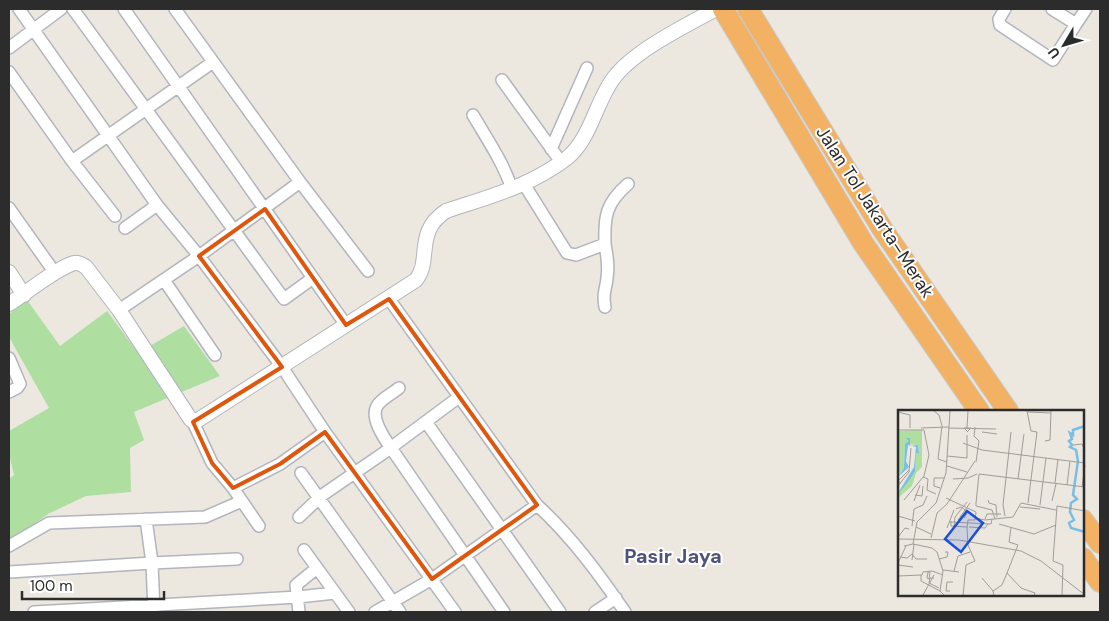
<svg xmlns="http://www.w3.org/2000/svg" width="1109" height="621" font-family="'DM Sans',sans-serif">
<style>
.green{fill:#aedfa0}
.lines{fill:none;stroke-linecap:round;stroke-linejoin:round}
.minor-casing{stroke:#b2b4be;stroke-width:14}
.tertiary-casing{stroke:#b2b4be;stroke-width:16}
.motorway-casing{stroke:#c8c8c8;stroke-width:22}
.minor{stroke:#fff;stroke-width:11}
.tertiary{stroke:#fff;stroke-width:14}
.motorway{stroke:#f3b263;stroke-width:20}
.marked{fill:none;stroke:#df570e;stroke-width:4;stroke-linejoin:round}
.labels{text-anchor:middle;stroke-width:4;stroke-linejoin:round;paint-order:stroke}
.street-label{font-size:18px;fill:#2c2c2c;stroke:#fff}
.quarter-label{font-size:20px;font-weight:bold;fill:#4f527a;stroke:#fff}
.inset-river{fill:none;stroke:#7abde7;stroke-width:2.5}
.inset-road{fill:none;stroke:#9f9d97;stroke-width:1}
.view{fill:#1d4ed8;fill-opacity:0.15;stroke:#1d4ed8;stroke-width:2.5}
.inset-edge{fill:none;stroke:#2c2c2c;stroke-width:2.5}
</style>
<rect width="100%" height="100%" fill="#ece8df"/>
<path class="green" d="M27 300 60 346 107 311 138 353 184 326 220 376 134 412 144 440 130 448 131 492 86 496 48 514 9 542V479L14 475 9 454V431L49 408 9 337V314Z"/>
<g class="lines">
<defs>
<path id="minor" d="M19 9 157 205 199 256 282 367 325 432 455 612
M73 9 284 299 313 278
M124 9 346 325
M175 9 300 182 368 271
M1005 9 999 19 1000 25 1053 60 1076 24 1052 9
M1076 24 1086 9
M9 48 61 9
M9 72 72 161 115 216
M502 80 561 162
M473 115C487 139 503 162 512 189
M551 149 587 68
M72 161 213 62
M524 184 567 253 576 255 605 244C604 216 606 203 628 184
M9 208 55 273
M125 228 157 205
M164 280 215 355
M389 299 537 505C571 536 599 574 625 612
M605 307C602 293 606 290 607 278 609 266 607 256 605 244
M119 310 199 256 300 182
M9 358 20 384 17 388 9 392
M399 388C393 393 381 399 377 406 370 418 384 438 391 448L504 612
M193 422 212 463 233 488 259 526
M426 422 560 612
M301 473 400 612
M233 488 280 464 325 432
M299 517 321 496 385 452 459 397
M146 519 152 563 154 611
M9 546 49 523 205 517 242 501
M304 550 349 612
M9 572 152 563 237 559
M34 612 298 597 335 593
M299 612 296 585 317 568
M375 612 432 579 537 505
M595 612 616 598"/>
<path id="tertiary" d="M9 272 24 295
M9 304C26 293 57 268 74 263 79 262 82 265 86 267L119 310 191 420 195 422 416 280C432 260 414 232 446 211 488 197 531 186 567 158 590 140 596 102 613 79 633 51 685 26 716 9"/>
<path id="motorway" d="M723 9 863 243 979 411
M748 9 883 230 1008 411
M1083 520 1100 543
M1083 558 1100 582"/>
</defs>
<use href="#minor" class="minor-casing"/>
<use href="#tertiary" class="tertiary-casing"/>
<use href="#motorway" class="motorway-casing"/>
<use href="#minor" class="minor"/>
<use href="#tertiary" class="tertiary"/>
<use href="#motorway" class="motorway"/>
</g>
<path class="marked" d="M265 209 346 325 389 299 537 505 432 579 325 432 280 464 233 488 212 463 193 422 282 367 199 256Z"/>
<g class="labels">
<g class="street-label">
<text transform="translate(875 212) rotate(57)" y="6">Jalan Tol Jakarta–Merak</text>
</g>
<g class="quarter-label">
<text x="673" y="563">Pasir Jaya</text>
</g>
</g>
<g transform="translate(898 410)">
<rect width="186" height="186" fill="#ece8df"/>
<path d="M24 20V57L18 63 14 76 0 88V83L17 62 18 43 21 42 20 35 7 34 6 58 0 66V21Z" fill="#aedfa0"/>
<path d="M8 28H12V36L20 35 21 43H18L17 62 6 77 0 83 16 57 18 37 10 35 8 51 11 57 0 67 6 58 7 34 11 31Z" fill="#7abde7"/>
<path class="inset-river" d="M187 16 175 20V25L172 23 174 29 171 31 174 35 172 37 178 40 180 51 175 85 179 89 173 93 172 102 176 110 171 113 173 118 187 122"/>
<path class="inset-road" d="M36 1 41 5 44 16 40 49 49 52M129 1 133 21 139 22 130 93M0 2 12 5V18M130 2 153 3M77 17 76 26 81 31 78 52M23 18 50 17M50 18 98 19M69 18 70 1M0 20H26L31 45 26 66 6 90M70 21 73 18H66L70 22M84 22 99 24M147 31 152 30 153 1M65 33 84 40 187 53M175 35 184 34 187 41M49 46 69 48V25M49 56 69 62M81 64 187 77M25 67 30 69 29 80 38 84M55 69 70 68 79 64M120 69 126 24M3 73 0 71 11 60M157 73 160 49M169 75 172 51M0 76 11 62 13 38M184 77 187 55M42 78 36 76V68H46M17 85 24 86 25 76M48 88 78 102 77 110H70L69 118 70 135 77 151 68 155 65 186M90 90 91 93 98 95 99 107M16 91 22 75M154 91 158 74M78 93V96L94 100 97 109M78 93 81 64M142 95 148 48M159 96 155 151 165 155 164 186M159 96 187 101M122 97 142 99M58 99 63 97 70 102 66 108M0 106 17 111M107 106 105 95 113 22M77 108 87 110 115 107 123 93 158 100M87 109 89 104H103M60 110 72 93M53 111V116L69 117M52 112 93 114 94 109M101 114 136 124 158 115M14 116 16 99 25 95 29 86M18 117 33 124M56 117 57 107 69 92M71 117 87 118 90 114M49 118 56 100M113 118 111 132 120 135 109 163 123 178 137 183 136 186M0 127 7 118 11 119M33 128 39 103 49 94 77 51M0 129 61 130 123 141 143 151 187 185M15 134 34 138 39 142 45 161 42 181 47 186M6 136 15 134 19 112 38 93 48 63 52 1M2 147 9 148 14 144 18 149H29M41 149 49 147 50 142H47M14 150 16 134M0 153 8 136M0 155 15 157M45 160 61 162M56 161 60 146 72 142M30 162H32L31 169 29 168ZM23 165V171L42 181M0 166 24 165 25 162 34 161 45 165M36 168H32L31 173 41 178M84 168 95 181M52 181H48L49 172H55M25 185 36 165M96 186 95 181 104 175 109 163"/>
<path class="view" d="M69 101 85 113 63 142 47 129Z"/>
<rect width="186" height="186" class="inset-edge"/>
</g>
<rect width="1109" height="621" fill="none" stroke="#2c2c2c" stroke-width="20"/>
<g transform="translate(1064 45) rotate(232)" stroke="#ffffff" stroke-width="4" paint-order="stroke">
<path d="M0-4L9 19L0 12L-9 19Z" fill="#2c2c2c"/>
<text y="-8" font-size="14" font-weight="bold" text-anchor="middle" fill="#2c2c2c">U</text>
</g>
<path d="M22 591v8h142v-8" fill="none" stroke="#2c2c2c" stroke-width="2.5"/>
<text x="30" y="591" font-size="15" fill="#2c2c2c" stroke="#ffffff" stroke-width="4" paint-order="stroke">100 m</text>
</svg>
